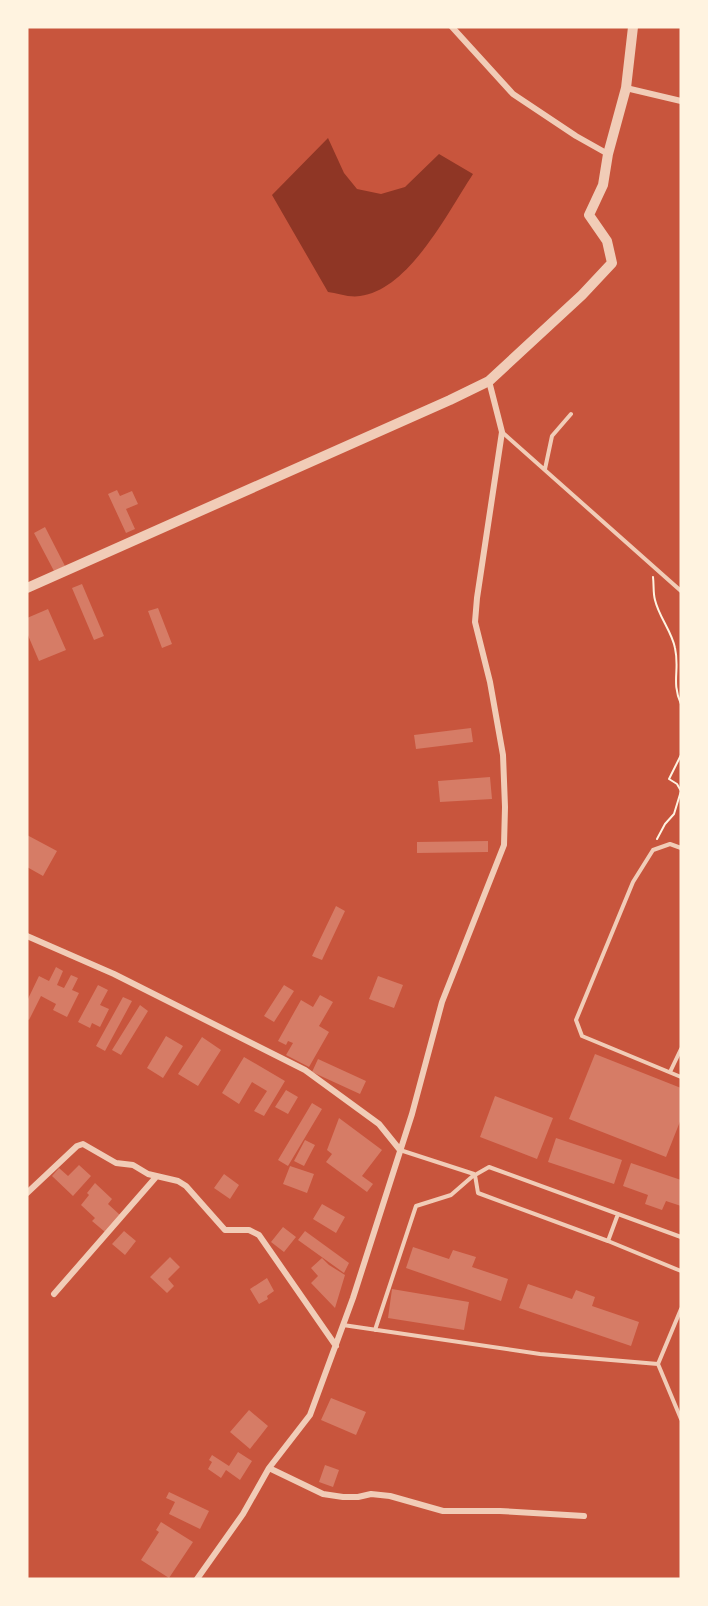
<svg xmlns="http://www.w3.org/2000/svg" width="708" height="1606" font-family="Rubik,sans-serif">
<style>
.water{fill:#8f3625}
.building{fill:#d67c66}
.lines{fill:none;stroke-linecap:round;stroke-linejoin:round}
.path{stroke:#fff3e0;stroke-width:2}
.service{stroke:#f1ccb7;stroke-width:4}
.minor{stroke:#f1ccb7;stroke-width:6}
.tertiary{stroke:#f1ccb7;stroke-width:10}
</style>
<rect width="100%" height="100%" fill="#c8553d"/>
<path class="water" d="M328 138 344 173 357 189 381 194 405 187 439 154 473 174C448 212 409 290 360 296 350 298 337 293 328 292L272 195Z"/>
<path class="building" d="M117 490 120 496 132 491 138 504 126 509 135 529 126 533 108 494Z
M45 527 65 566 54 571 34 533Z
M82 584 104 636 94 640 72 588Z
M158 608 172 644 162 648 148 611Z
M48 609 66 650 39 661 27 633V618Z
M471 728 473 742 416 749 414 735Z
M490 777 492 799 440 802 438 781Z
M27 835 57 851 43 876 27 867Z
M488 841V852L417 853V842Z
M336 906 345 911 322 960 312 956Z
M56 967 63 971 57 985 64 988 71 975 78 978 72 990 79 993 67 1017 53 1010 56 1004 41 996 29 1020 27 1019V1001L39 976 49 981Z
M378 976 403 985 394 1008 369 999Z
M98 985 108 990 100 1005 109 1009 100 1027 92 1023 90 1028 78 1022Z
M284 985 294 991 274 1022 264 1016Z
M320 995 333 1002 319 1026 329 1032 309 1067 286 1055 293 1043 288 1041 286 1045 278 1041 301 1000 313 1007Z
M123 997 132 1001 105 1051 96 1046Z
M140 1005 148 1011 121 1055 112 1050Z
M166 1036 183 1046 163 1078 147 1068Z
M202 1037 221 1050 198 1086 178 1074Z
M595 1054 681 1088V1119L666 1157 569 1119Z
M244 1057 285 1081 264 1116 254 1111 267 1091 252 1082 239 1104 222 1093Z
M318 1059 366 1081 360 1094 312 1072Z
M286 1090 298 1097 288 1114 275 1107Z
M495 1096 553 1118 537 1159 480 1137Z
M312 1103 322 1109 288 1166 278 1160Z
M339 1118 382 1150 362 1176 373 1184 367 1192 326 1162 332 1154 327 1150Z
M556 1138 622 1160 614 1184 548 1162Z
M305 1140 315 1145 304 1166 294 1161Z
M631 1163 681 1180V1206L666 1201 662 1210 645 1204 648 1195 623 1186Z
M79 1165 91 1176 73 1196 52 1176 59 1168 68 1176Z
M290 1166 314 1174 307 1193 283 1184Z
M224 1174 239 1185 230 1199 214 1188Z
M95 1183 112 1199 108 1204 120 1215 105 1232 92 1221 95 1218 81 1205 89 1195 87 1193Z
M322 1204 345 1217 336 1233 313 1219Z
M283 1227 296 1237 284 1252 271 1242Z
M124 1231 136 1241 125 1255 112 1244Z
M305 1231 349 1263 344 1273 298 1240Z
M413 1247 449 1259 453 1250 476 1257 472 1267 508 1279 501 1301 406 1268Z
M170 1257 180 1267 168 1279 174 1286 167 1293 150 1277Z
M322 1258 329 1265 345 1275 335 1308 311 1283 318 1276 311 1268Z
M267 1278 274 1291 267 1296 268 1299 259 1304 250 1289Z
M528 1284 572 1299 576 1290 595 1297 592 1306 639 1322 631 1346 519 1308Z
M392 1289 469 1302 464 1330 388 1318Z
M331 1398 366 1412 356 1435 321 1420Z
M249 1410 268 1426 250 1449 230 1432Z
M238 1452 252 1461 240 1480 226 1470 221 1478 208 1469 212 1462 209 1460 212 1455 229 1466Z
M325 1465 339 1470 333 1487 319 1482Z
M169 1492 209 1511 200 1529 169 1514 175 1502 166 1498Z
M161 1522 193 1542 169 1578 141 1560 159 1532 156 1530Z"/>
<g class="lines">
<path class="path" d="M653 577C654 585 653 593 655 600 659 617 672 632 675 648 680 670 671 682 681 704
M681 755 669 779 677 784 681 791
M657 839 665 824 674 814 681 791"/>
<path class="service" d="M502 432 681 591
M545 469 552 436 571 414
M681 848 670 844 653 850 633 882 576 1020 582 1036 681 1077
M670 1072 681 1049
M400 1150 474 1174
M681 1237 489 1167 475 1175 478 1193 608 1241 681 1271
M608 1241 618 1214
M681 1309 658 1364 681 1419
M343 1325 540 1354 658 1364
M375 1330 416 1206 451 1195 474 1175"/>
<path class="minor" d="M452 27 513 94 576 136 608 154
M626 88 681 101
M27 936 114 974 305 1070 379 1124 400 1150
M27 1193 77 1146 83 1144 116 1163 133 1165 148 1174 178 1181 186 1186 225 1230H249L259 1235 336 1346
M54 1294 156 1177
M269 1468 323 1494 343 1497H358L371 1494 390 1496 443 1511H500L584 1516
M197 1579 243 1514 269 1468 310 1415 353 1298 412 1114 442 1002 504 845 505 807 503 755 490 682 475 622 477 598 502 432 489 381"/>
<path class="tertiary" d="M27 588 450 400 489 381 582 295 612 263 607 241 589 215 603 185 608 154 626 88 633 27"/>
</g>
<rect width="708" height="1606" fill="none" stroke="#fff3e0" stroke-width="57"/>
</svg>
